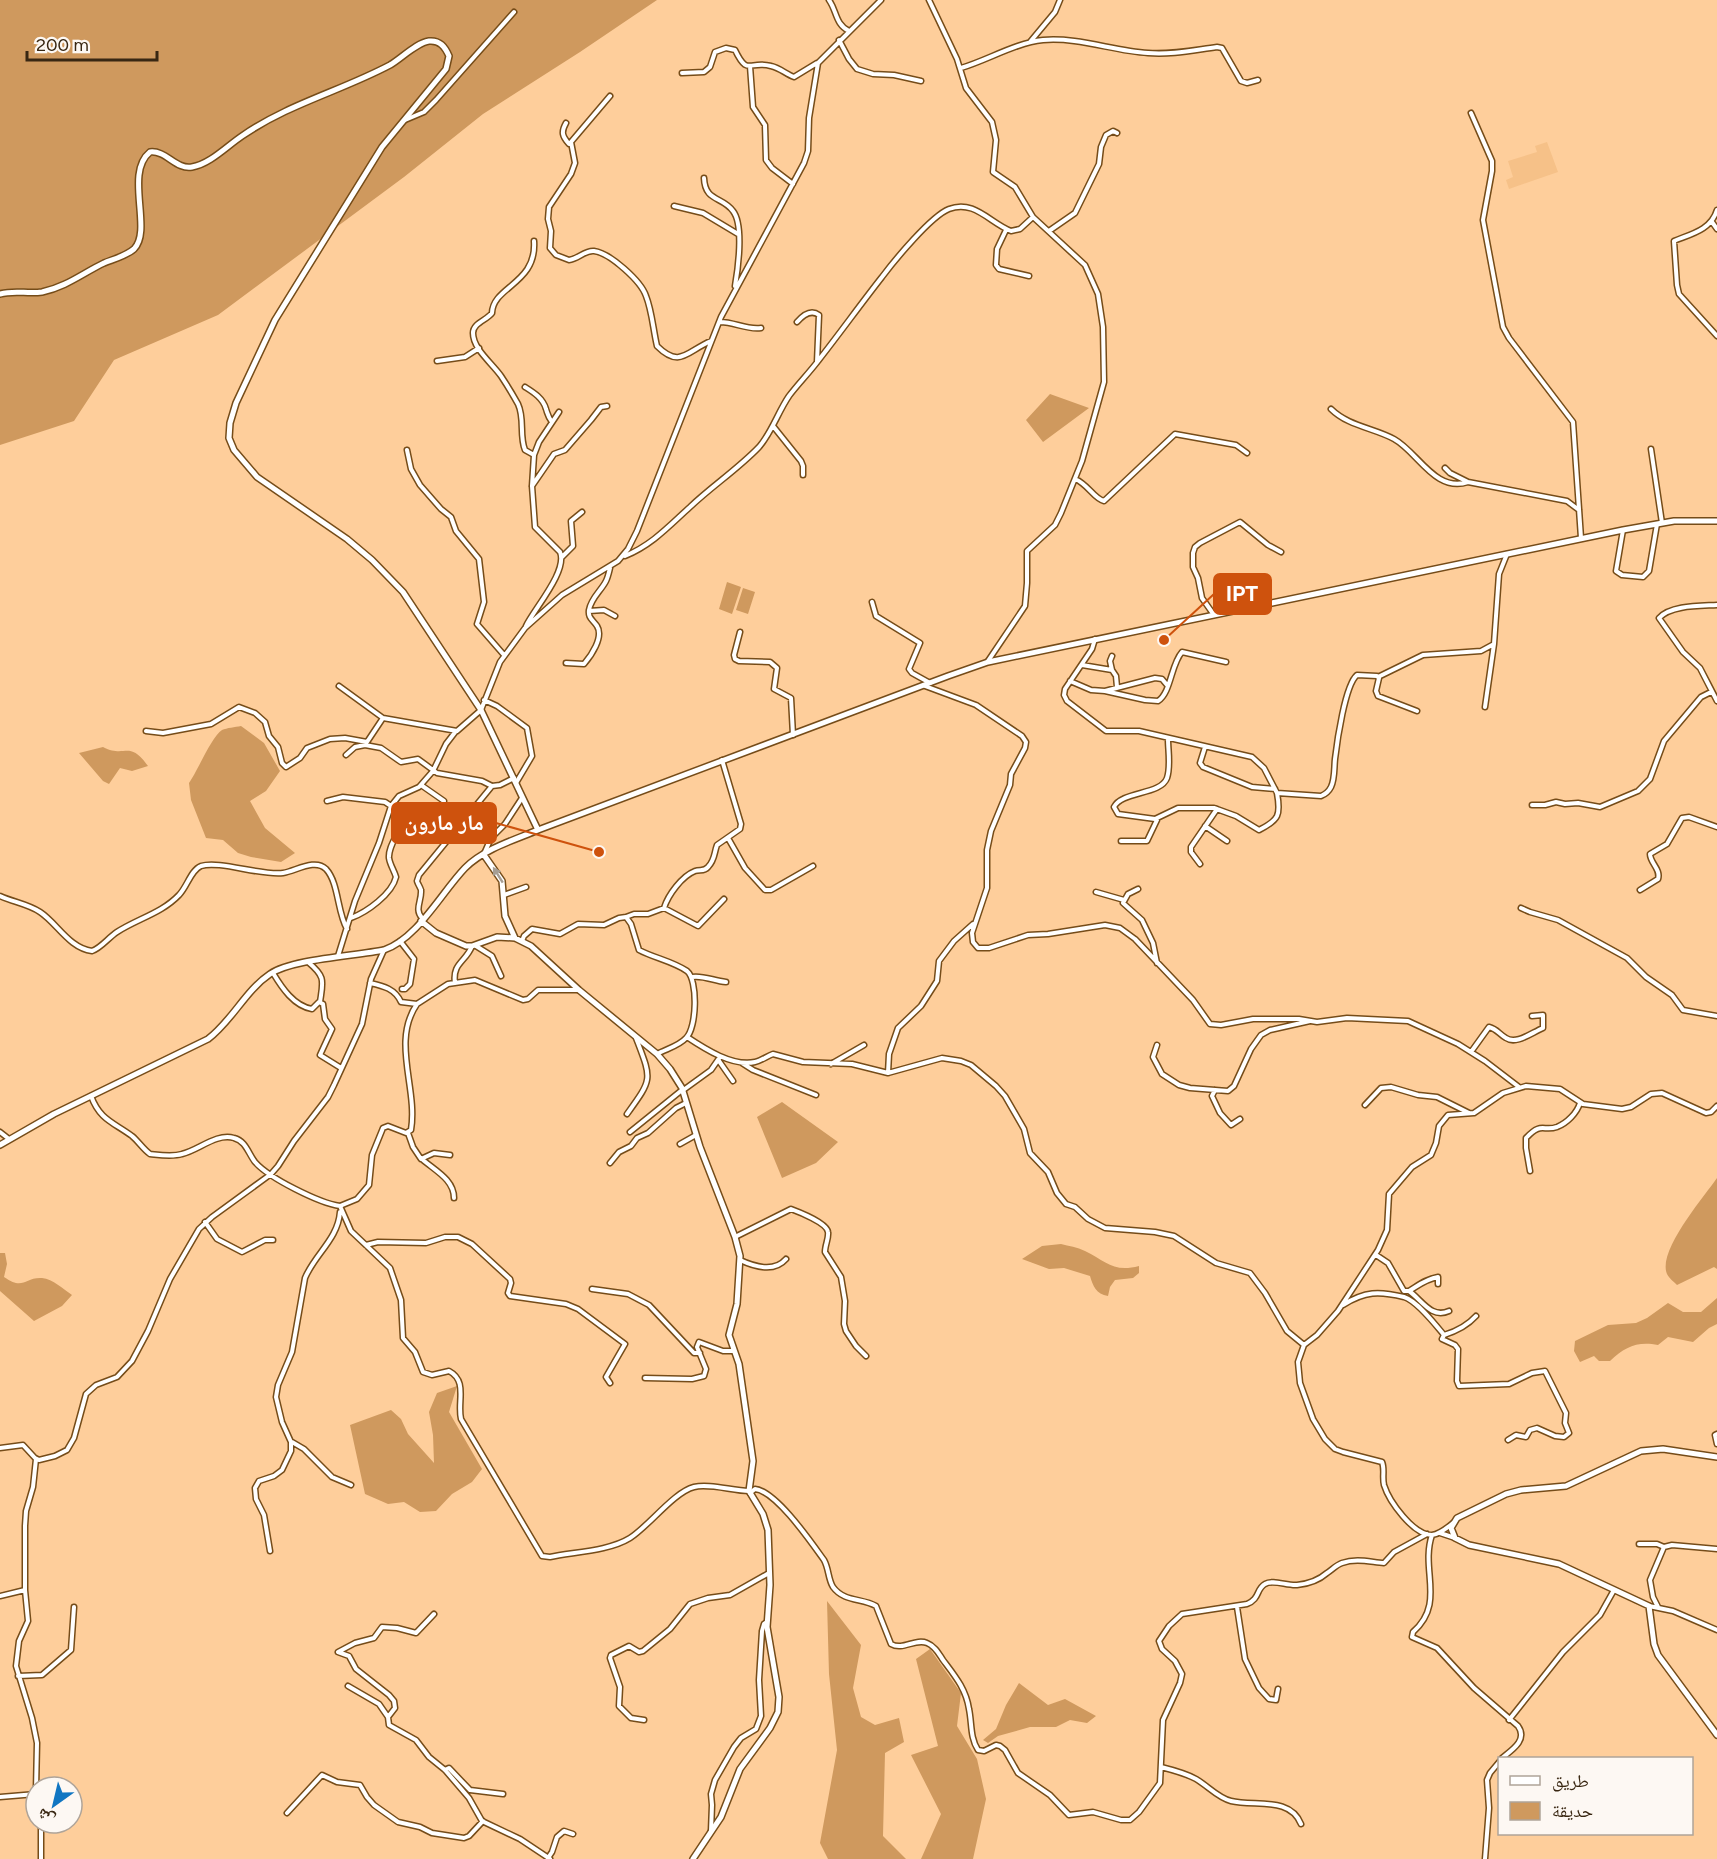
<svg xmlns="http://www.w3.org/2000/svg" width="1717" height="1859" font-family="Figtree,'Noto Naskh Arabic',sans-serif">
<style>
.built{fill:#f6c188}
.green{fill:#cf995e}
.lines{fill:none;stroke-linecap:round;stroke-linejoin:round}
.street-casing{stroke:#754c19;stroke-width:7}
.secondary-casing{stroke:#754c19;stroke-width:8}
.street{stroke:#fff;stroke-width:4}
.secondary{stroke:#fff;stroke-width:5}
.oneway{fill:#a69e94}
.leader{fill:none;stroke:#ce520d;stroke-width:2}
.callout-dot{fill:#ce520d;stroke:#fdf8f3;stroke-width:2}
.callout{fill:#ce520d;stroke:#ce520d;stroke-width:2}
.callout-label{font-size:22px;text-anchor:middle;font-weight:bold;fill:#fff}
</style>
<rect width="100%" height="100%" fill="#fece9b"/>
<path class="built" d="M1547 142 1558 172 1509 189 1506 180 1513 177 1508 161 1537 152 1535 146Z"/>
<path class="green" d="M0 0H657L580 52 483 114 404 177 218 315 114 360 74 421 0 445Z
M1050 394 1089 408 1043 442 1026 420Z
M727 582 741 587 732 614 719 609Z
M743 588 755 592 748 614 736 610Z
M241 726 264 743 280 771 266 791 250 801 265 828 295 853 281 862 251 857 238 853 223 840 206 838 191 800 189 783C197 772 212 736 222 730 227 728 235 727 241 726Z
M103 747C126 759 128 739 148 766L132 771 120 768 109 784 103 781 79 753Z
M782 1102 838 1142 816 1163 782 1178 757 1117Z
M1717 1178V1269L1714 1267 1677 1285C1674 1282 1669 1278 1667 1274 1657 1251 1704 1197 1717 1178Z
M1061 1244C1069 1246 1077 1247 1085 1251 1106 1261 1113 1273 1139 1266V1273L1133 1278 1115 1280 1110 1287 1108 1296C1096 1294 1093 1286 1090 1276L1064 1268 1049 1269 1022 1259 1042 1246Z
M0 1253H5L7 1264 4 1277C24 1291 24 1277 42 1278 53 1279 63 1289 72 1295L62 1306 34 1321 0 1291Z
M1717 1298V1324L1709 1328 1693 1342 1668 1337 1658 1345C1637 1341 1625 1347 1610 1361H1599L1594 1356 1580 1362 1574 1351 1575 1341 1608 1325 1636 1323 1647 1318 1668 1303 1683 1312H1701Z
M457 1386 449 1412 482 1469 472 1482 452 1494 436 1511 420 1512 404 1502 388 1504 365 1494 350 1425 391 1410 401 1419 408 1434 434 1463 433 1435 429 1412 437 1393Z
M827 1601 861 1645 853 1688 861 1717 875 1725 899 1718 904 1742 885 1753 883 1836 906 1859H828L820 1843 837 1750 829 1674Z
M930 1649 961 1693 957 1726 977 1759 986 1799 973 1859H921L941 1814 911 1755 938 1746 916 1659Z
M1019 1683 1048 1705 1065 1699 1096 1716 1087 1723 1070 1720 1056 1727H1030L998 1736 988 1743 983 1740 996 1729 1006 1705Z"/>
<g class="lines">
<defs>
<path id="street" d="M829 0C837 11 835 24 849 31
M929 0 957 59 966 88 992 122 996 140 993 172 1015 187 1033 217 1085 265 1098 294 1103 327 1104 382 1082 461 1061 513 1055 525 1027 551V583L1025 606 988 661
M839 40 849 59 857 69 873 74 894 75 921 81
M1030 42 1055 12 1060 0
M750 66 753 107 765 125 766 160 772 168 793 184
M961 68C988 60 1015 43 1043 40 1079 37 1113 51 1148 53 1171 55 1194 50 1217 47L1222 48 1241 81 1247 83 1258 80
M682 73 704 72 710 67 715 52 726 48 735 50C748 77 749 60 771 66 780 68 786 74 794 77L817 63
M610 96 571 142 575 163 571 174 549 207 548 219 551 231 550 248 556 255 569 260C578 259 585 250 594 251 610 253 641 281 646 296 652 311 653 329 657 346 680 369 687 351 711 341
M1471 113 1492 161V171L1483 220 1503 327 1509 338 1573 422 1581 538
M405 120 424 112 436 100 514 12
M566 123C561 132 562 136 569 144
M704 178C705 202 722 196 733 211 744 225 738 269 735 286
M674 206 703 213 738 234
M1717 210C1711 230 1691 234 1674 241L1677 285 1679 294 1717 336
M1712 222 1717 229
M1006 230 997 249 996 265 999 269 1029 276
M1049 231 1075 213 1099 164 1101 147 1106 135 1113 131 1117 133
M720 322C735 322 746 330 761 328
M797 322C803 315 811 309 819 315L817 362
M437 361 465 357 479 348
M525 387C533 392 543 398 546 409 548 415 548 417 552 422
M1331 409C1348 426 1374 428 1394 439 1418 452 1435 493 1468 482L1567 501 1579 510
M773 426 801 461 803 466V475
M1651 449 1662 523
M407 450 411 469 420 485 441 509 451 517 456 531 479 559 484 602 477 624 504 655
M534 455 525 450C519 435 525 419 518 404 513 395 507 385 501 376 492 363 473 349 473 333 473 323 487 320 492 313 493 286 537 284 534 241
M1445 468 1450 473 1468 482
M1075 479C1088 484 1094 499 1104 501L1175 434 1236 445 1247 453
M532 486 554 454 565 450 591 420 601 407 607 406
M1623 530 1616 571 1622 575 1643 577 1649 571 1657 524
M625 556C652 545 669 526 690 507 712 486 738 469 759 447 772 432 778 412 789 396 798 384 809 373 818 361 840 333 860 305 882 277 894 261 931 216 949 209 974 199 990 223 1011 231L1020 229 1033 217
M562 557 573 546 571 521 582 512
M872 602 876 616 920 643 909 669 912 673 930 683
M1717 605C1700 606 1671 605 1659 618L1683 652 1700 668 1717 701
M589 611 604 610 615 616
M1214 615 1202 598 1198 578 1193 567V553L1195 547 1200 543 1240 522 1268 545 1281 552
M526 626C534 609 568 571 560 552L535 527 532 486 534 455 539 442 559 412
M740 632 734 655 735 659 739 661 770 662 777 668 774 689 791 698 793 735
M1095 639 1092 649 1065 689 1064 695 1067 701 1106 731H1139L1252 757 1264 768 1277 793 1321 796C1326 794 1329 791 1331 787 1335 779 1334 768 1335 759 1337 742 1345 685 1357 675L1377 676 1379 678 1376 691 1378 696 1417 711
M566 663 584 664C591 656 604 637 597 626 592 619 588 618 589 610 591 598 601 591 606 581 608 577 609 572 610 568
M1082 665 1112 670 1116 676 1117 687
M1112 670 1110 661 1112 656
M1378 677 1423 655 1481 651 1494 644 1499 574 1507 554
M1070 681 1091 690 1105 691 1155 678 1162 679 1167 685
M339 686 383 718 457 731 481 710 500 662 525 628 562 595 618 561 628 549 637 531 721 317 804 163 808 151 809 118 818 63 881 0
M925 686 976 705 1022 736 1026 742 1025 748 1011 774 1010 785 991 831 987 850V888L972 933 973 942 978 948H989L1028 935 1048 934 1105 925 1120 928 1135 939 1193 1000 1210 1024 1221 1025 1253 1019H1299L1317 1022 1347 1018 1408 1021 1458 1044 1485 1061 1519 1087
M1105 691 1145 700 1158 701C1171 693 1171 664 1182 652L1226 662
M484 700 497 706 527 728 532 756 516 783
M1485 707 1494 644
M146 731 163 733 211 724 239 707 255 713 265 722 269 736 278 747 282 763 286 767 300 758 307 748 330 739 345 738 367 742 383 718
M1168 739C1168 751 1171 766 1167 778 1161 795 1122 791 1114 807L1118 814 1155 819 1178 808H1214L1236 816 1259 830C1279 820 1281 815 1277 793
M1205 747 1200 763 1203 767 1252 787 1275 789
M346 755 355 747 365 745 381 748 401 762 418 759 437 773 482 781 492 786 500 785 514 778
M421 785 444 801 443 807 463 823
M327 801 343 797 385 802 391 806
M1532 805H1545L1556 802 1565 804 1578 803 1600 807 1638 791 1650 779 1664 741 1701 697 1711 692
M1205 826 1227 841
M728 838 745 868 765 890H771L813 866
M1121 841H1147L1157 820
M484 854 491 838 505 824 522 798
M1200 864 1191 852V847L1217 809
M1138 889 1128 894 1123 903 1142 920 1153 943 1157 963
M1640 890 1658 879C1661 869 1650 863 1650 854L1667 844 1682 818 1689 817 1717 827
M1096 892 1124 900
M504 895 526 887
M0 896C13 902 28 904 40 912 57 923 69 948 92 951 101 948 108 938 117 932 137 919 162 913 179 895 187 887 191 870 201 866 219 860 261 876 283 873 296 871 315 858 326 869 339 883 337 912 347 929
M664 908C668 895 682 876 695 871 700 869 704 872 708 867 715 860 714 853 717 845L740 829 741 824 722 760
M1521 908 1530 912 1558 920 1627 958 1646 977 1672 995 1683 1010 1717 1016
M626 917 634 914H648L664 908 698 926 724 899
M351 918C367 912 392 894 396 877 394 870 390 865 389 858 388 846 399 834 402 821
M422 918C414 909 422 901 421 890 421 889 417 882 417 881L419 875 492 786
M400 941 414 959 410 984 405 989H402
M522 941 524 936 532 929 560 934 578 924 604 925 619 918 626 917 631 924 639 950C654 958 672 961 687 971 698 980 697 1028 686 1038 679 1046 666 1049 657 1054
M476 946 492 956 501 976
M338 956 355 901 379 843 391 806 399 796 419 787 433 771 446 744 456 731
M308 962C326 977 323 981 320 1002
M273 973C282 988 294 1006 312 1009L319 1002 323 1004 325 1019 332 1029 320 1055 341 1068
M692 977C703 975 714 981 726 982
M370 983C384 986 395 989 401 1002L417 1004 448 984 475 980 523 1000 528 999 538 990H578
M455 983C452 963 466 962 472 946
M687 1037C705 1049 733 1067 755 1062 761 1061 767 1056 773 1054L803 1062 852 1064 888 1073 942 1058 961 1061 971 1065 996 1086 1005 1096 1024 1129 1030 1153 1048 1172 1057 1193 1066 1204 1075 1207 1088 1219 1105 1228 1155 1232 1174 1236 1216 1263 1250 1273 1265 1293 1287 1331 1304 1345
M1157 1045 1153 1057 1162 1074 1179 1085 1190 1088 1228 1091 1234 1086 1251 1049 1261 1035 1270 1030 1310 1021
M1471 1052 1489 1027C1497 1029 1499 1034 1506 1038 1516 1045 1531 1033 1543 1028V1015L1532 1016
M719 1061 733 1081
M742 1063 753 1070 816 1095
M831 1064 864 1045
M888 1073 889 1054 898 1028 921 1006 937 981 939 961 954 941 973 924
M1215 1090 1212 1096 1220 1113 1231 1125 1240 1119
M682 1091 711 1070 720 1057
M91 1096C100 1120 113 1122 132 1136 139 1142 143 1149 150 1154 160 1155 172 1157 182 1154 199 1150 216 1133 234 1138 246 1141 248 1153 255 1162 269 1178 319 1203 340 1206L357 1199 369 1185 372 1155 383 1128 388 1126 406 1133 411 1130C418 1088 391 1042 417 1004
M1365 1105 1381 1088 1391 1087 1418 1095 1437 1097 1469 1113
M627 1114C653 1078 652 1080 636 1038
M0 1132 9 1139
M630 1132 682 1090
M408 1133 413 1147 421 1159 434 1153 450 1155
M680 1144 696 1135
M423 1160C436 1171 454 1180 454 1198
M610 1163 619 1152 631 1146 637 1138 648 1133 676 1108 686 1103
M1530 1171 1526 1148V1138C1542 1121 1543 1132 1557 1127 1567 1123 1577 1113 1580 1103
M340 1206 351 1231 390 1268 401 1300 403 1338 415 1352 423 1372 432 1375 449 1371C468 1381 457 1402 461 1419L542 1556 550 1557C574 1552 609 1551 630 1538 649 1526 674 1492 694 1487 709 1483 733 1491 749 1491
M205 1222 217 1239 242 1252 265 1240H273
M735 1237 791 1209C799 1212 827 1223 828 1232 829 1238 825 1245 825 1252L841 1277 845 1301 844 1324 846 1331 856 1346 866 1356
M366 1245 378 1242 426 1243 445 1237H458L472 1244 510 1279 511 1283 508 1293 510 1296 566 1304 578 1309 625 1344 606 1377 610 1383
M1376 1255 1388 1263 1404 1291H1409C1419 1285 1426 1279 1438 1277V1284
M740 1260C755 1267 774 1273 786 1259
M592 1289 628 1294 649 1305 694 1353H700
M1409 1291C1422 1300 1431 1319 1449 1311
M1343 1305C1365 1291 1379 1291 1404 1297 1417 1301 1435 1324 1444 1335 1457 1331 1467 1326 1476 1316
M1444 1335 1442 1339 1455 1345 1458 1349 1457 1381 1459 1386 1509 1384 1532 1373 1545 1371 1566 1413 1565 1423 1569 1433 1564 1437 1555 1436 1537 1428 1530 1430 1526 1437 1516 1435 1508 1440
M645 1378 692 1379 704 1376 706 1369 697 1347 699 1342 723 1351H734
M1717 1434 1715 1435 1717 1444
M292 1442 304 1449 332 1477 351 1485
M0 1448 23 1445 35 1458 39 1460 55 1456 67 1450 74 1438 86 1394 96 1385 117 1377 132 1361 148 1331 170 1279 199 1229 212 1217 271 1174 278 1166 294 1141 328 1097 334 1085 362 1024 371 979 384 950
M36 1459 33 1487 26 1511 25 1526V1590L28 1621 19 1641 16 1666 32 1718 37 1743 36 1790
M750 1493 755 1489C776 1491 811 1542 824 1560 829 1569 828 1579 833 1587 844 1602 862 1598 876 1606L891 1644C903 1651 915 1638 927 1643 935 1646 939 1654 943 1660 955 1676 966 1689 969 1709 972 1723 970 1738 978 1750L984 1751 996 1745 1000 1746 1005 1750 1018 1773 1050 1795 1069 1815 1093 1812 1121 1820H1130L1139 1812 1160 1783 1163 1720 1180 1683 1182 1674 1175 1661 1162 1649 1159 1641 1169 1626 1182 1614 1247 1604C1260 1599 1256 1589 1265 1584 1273 1579 1287 1586 1297 1585 1307 1584 1319 1580 1327 1573 1332 1570 1336 1565 1342 1563 1356 1558 1370 1562 1384 1563L1394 1552 1427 1534
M1453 1523C1447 1528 1440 1534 1432 1535 1413 1535 1389 1501 1384 1485 1382 1477 1385 1469 1382 1462L1343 1452 1335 1449 1325 1439 1313 1419 1300 1383 1298 1362 1304 1345 1317 1335 1338 1311 1378 1250 1387 1230 1389 1194 1412 1167 1431 1155 1436 1143 1439 1126 1448 1115 1474 1113 1503 1093 1526 1086 1560 1089 1583 1104 1622 1109 1631 1107 1651 1094 1662 1093 1706 1113 1711 1112 1717 1106
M1440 1533 1455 1538
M1432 1535C1420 1570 1446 1603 1413 1632L1412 1637 1437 1648 1474 1688 1518 1726C1528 1740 1512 1750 1502 1758
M1639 1544H1657L1664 1547 1650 1580 1653 1597 1658 1607
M1664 1547 1672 1545 1717 1549
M270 1551 264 1515 256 1499 255 1488 259 1481 274 1476 282 1470 291 1451V1442L282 1422 276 1397 278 1385 292 1352 305 1278C315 1254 338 1239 340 1212
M0 1596 25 1590
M1649 1606 1673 1611 1717 1630
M1237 1607 1245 1659 1259 1688 1269 1699 1276 1700 1278 1689
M18 1676 42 1675 71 1650 74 1607
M348 1686 379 1704 388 1717 389 1725 416 1740 429 1757 445 1770 469 1798 482 1821 520 1839 550 1859
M388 1717 395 1708 394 1701 389 1695 356 1669 349 1656 338 1652 355 1643 374 1638 382 1627 397 1628 416 1633 434 1614
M644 1720 631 1718 619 1706 620 1687 610 1658 611 1655 629 1646 639 1652 643 1651 670 1629 690 1604 708 1598 730 1595 769 1573
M1509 1720 1563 1652 1600 1615 1614 1590
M1161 1767C1173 1770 1185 1773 1196 1779 1208 1786 1218 1798 1231 1801 1255 1807 1290 1796 1301 1824
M445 1770 449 1768 470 1790 503 1794
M0 1797 36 1794
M287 1813 322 1775 337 1782 360 1785 367 1797 374 1805 398 1822 420 1827 432 1833 464 1838 469 1836 483 1821
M711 1831 712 1805 711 1794 715 1780 734 1747 741 1738 756 1729 761 1716 759 1680 762 1631 764 1624 767 1622
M548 1858 552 1852 557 1837 564 1831 573 1834
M41 1859V1823
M1485 1859 1489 1808 1487 1780 1490 1773 1500 1761"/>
<path id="secondary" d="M0 294C13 290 28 294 42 292 66 287 83 273 104 263 114 259 126 256 134 249 153 230 124 173 150 152 166 150 176 170 192 167 210 164 227 146 242 136 288 104 341 91 390 65 402 58 416 43 429 41 440 40 445 47 449 56L446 69 382 147 275 320 236 403 230 423 229 438 234 450 257 477 347 539 372 560 403 592 481 710 538 830
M484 855 502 881 505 916 515 938
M421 921 436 933 466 946H472L497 937 515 938 531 946 579 990 657 1054 670 1069 682 1088 700 1147 735 1237 740 1256 737 1304 729 1335 739 1364 753 1461 749 1491 763 1514 768 1530 770 1585 767 1627 779 1697 778 1712 770 1728 740 1769 721 1817 693 1859
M0 1145 54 1114 208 1039C232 1021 245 991 270 974 292 959 355 956 384 950 418 938 441 893 465 868 484 849 514 840 538 830L948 676 988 662 1623 530 1674 521H1717
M1717 1457 1663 1449 1641 1451 1566 1486 1521 1490 1506 1494 1457 1518 1451 1528 1455 1538 1469 1545 1559 1564 1649 1606 1654 1644 1658 1655 1717 1735"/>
</defs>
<use href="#street" class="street-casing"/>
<use href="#secondary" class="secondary-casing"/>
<use href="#street" class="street"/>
<use href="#secondary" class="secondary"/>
</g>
<defs><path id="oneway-solid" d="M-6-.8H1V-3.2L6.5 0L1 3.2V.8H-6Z" transform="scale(1.5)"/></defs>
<use class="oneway" href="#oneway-solid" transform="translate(498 875) rotate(-122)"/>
<path class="leader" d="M1164 640L1214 594M599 852L496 823"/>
<g class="callout-dot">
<circle cx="1164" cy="640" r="6"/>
<circle cx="599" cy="852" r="6"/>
</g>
<g class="callout">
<rect x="1214" y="574" width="57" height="40" rx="6"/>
<rect x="392" y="803" width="104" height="40" rx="6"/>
</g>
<g class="callout-label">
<text x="1242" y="601">IPT</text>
<text x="444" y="830">مار مارون</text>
</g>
<rect x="1498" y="1757" width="195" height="78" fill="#fdf8f3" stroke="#afa499" stroke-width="1.5"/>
<rect x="1510" y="1776" width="30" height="9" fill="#ffffff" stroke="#afa499" stroke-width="1.5"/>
<text x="1552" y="1787" font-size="18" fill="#392712">طريق</text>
<rect x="1510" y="1802" width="30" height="18" fill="#cf995e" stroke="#afa499" stroke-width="1.5"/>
<text x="1552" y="1817" font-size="18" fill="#392712">حديقة</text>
<g transform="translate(54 1805) rotate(214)"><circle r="28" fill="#fdf8f3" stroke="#afa499" stroke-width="1.5"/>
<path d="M0-4.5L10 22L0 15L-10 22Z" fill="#1076c2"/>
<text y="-9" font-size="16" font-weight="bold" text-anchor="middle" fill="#392712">ش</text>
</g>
<path d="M27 51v9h130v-9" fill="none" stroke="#392712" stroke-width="3"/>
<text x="36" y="51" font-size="18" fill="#392712" stroke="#fdf8f3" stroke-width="4.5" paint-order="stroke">200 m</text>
</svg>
